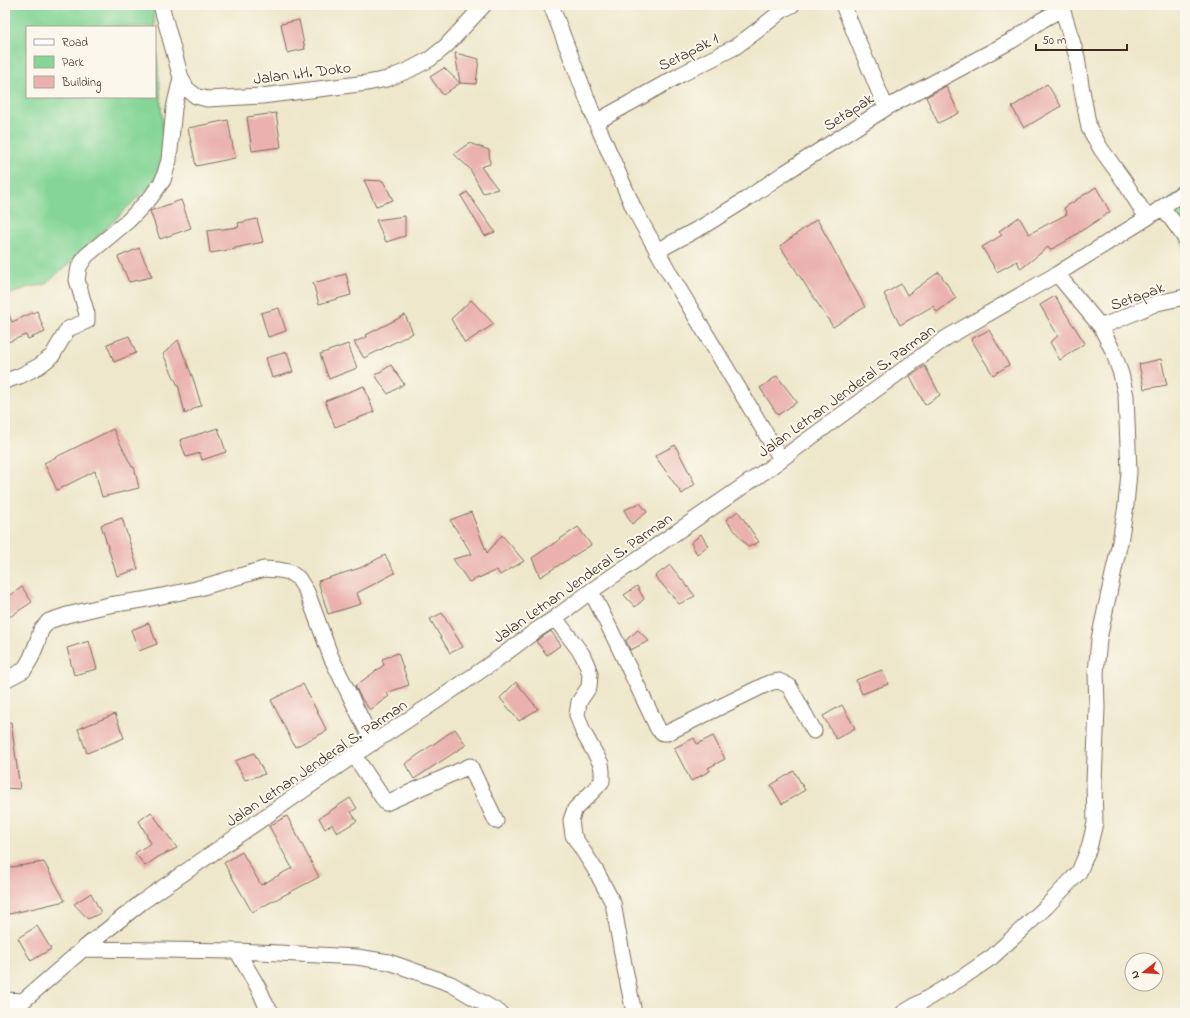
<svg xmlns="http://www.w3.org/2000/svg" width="1190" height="1018" font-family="'Indie Flower',sans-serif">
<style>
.green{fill:#84d596;stroke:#60805a;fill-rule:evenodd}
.building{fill:#eab1ae}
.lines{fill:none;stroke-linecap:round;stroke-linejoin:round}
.minor-casing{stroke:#7a6c5b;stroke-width:17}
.minor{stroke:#fff;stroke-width:15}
.labels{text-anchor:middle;stroke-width:4;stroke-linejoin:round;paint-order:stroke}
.street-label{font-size:16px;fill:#3b2a1e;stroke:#fbf7ec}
</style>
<rect width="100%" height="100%" fill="#fbf7ec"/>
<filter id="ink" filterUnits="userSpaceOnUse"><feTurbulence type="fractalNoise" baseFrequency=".025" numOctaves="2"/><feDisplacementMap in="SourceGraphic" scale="8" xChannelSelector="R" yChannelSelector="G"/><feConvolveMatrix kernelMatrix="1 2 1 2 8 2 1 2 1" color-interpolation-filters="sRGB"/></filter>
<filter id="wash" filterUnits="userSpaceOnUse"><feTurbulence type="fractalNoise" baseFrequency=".012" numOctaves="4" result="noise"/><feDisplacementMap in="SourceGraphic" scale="16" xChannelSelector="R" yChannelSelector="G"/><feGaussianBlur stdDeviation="0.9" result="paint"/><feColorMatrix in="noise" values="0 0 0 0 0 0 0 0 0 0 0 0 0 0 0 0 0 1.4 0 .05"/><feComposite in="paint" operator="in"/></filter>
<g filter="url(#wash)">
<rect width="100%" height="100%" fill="#eee7cb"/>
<path class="green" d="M5 5H153L165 155 154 182 75 258 44 285 29 287 5 296ZM27 27H155V97H27Z
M1185 188V251L1170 198Z"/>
<g id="blocks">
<path class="building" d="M299 20 305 49 287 53 281 24Z
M455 53 479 59 476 84 460 83Z
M444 68 460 83 443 95 430 77Z
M1047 84 1061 106 1024 128 1012 107Z
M946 86 959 113 938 123 926 97Z
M276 113 281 147 252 151 247 117Z
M228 120 235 158 196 166 188 128Z
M469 143 489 150 490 164 481 167 498 189 483 193 470 169 454 154Z
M364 180 383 181 393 200 376 206Z
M1096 187 1110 212 1072 237V238L1050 250 1048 247 1021 269 1017 261 997 272 982 247 1002 235 999 231 1019 217 1029 234 1067 214 1064 208Z
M467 192 495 232 485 236 461 196Z
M181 200 191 228 160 239 150 211Z
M405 216V236L386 242 376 220Z
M257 219 263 242 235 248V249L210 253 207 231 239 227 238 223Z
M817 219 865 307 833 327 780 246Z
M139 248 152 277 129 282 118 257Z
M939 272 956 298 937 312 933 306 900 325 884 294 901 284 907 295Z
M346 274 351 295 319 304 313 283Z
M1055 296 1071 322 1085 343 1060 360 1050 342 1058 336 1040 305Z
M471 300 494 324 465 343 451 319Z
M5 304 12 322 37 311 45 332 28 339 26 335 5 343Z
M279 308 286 331 268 337 261 313Z
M405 315 413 333 364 358 354 342 367 337 366 335Z
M989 330 1009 365 993 375 971 339Z
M129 336 136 353 114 362 107 344Z
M178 340 194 381 201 405 185 414 179 388 163 354Z
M348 344 357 368 329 379 320 354Z
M287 352 293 372 272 378 266 358Z
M1161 359 1167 385 1144 389 1139 364Z
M391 365 404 384 388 394 375 375Z
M925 366 940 395 925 405 910 376Z
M777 376 797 402 778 415 760 388Z
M364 386 374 412 335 427 325 401Z
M218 428 226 452 202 460 200 453 186 457 180 440Z
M113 429 132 467H134L139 488 102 497 95 471 57 490 44 463Z
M675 445 695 484 682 494 655 456Z
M640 503 647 512 632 524 624 510Z
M738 511 759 542 748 547 726 520Z
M471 512 487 553 502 535 524 561 500 575 497 570 469 582 453 559 472 554 450 520Z
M122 518 138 569 117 576 101 525Z
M578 527 591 545 540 577 532 558Z
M701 534 708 546 697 554 691 543Z
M385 555 395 573 357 593 361 604 328 614 318 581 360 568Z
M670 565 695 596 679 604 655 576Z
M637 586 644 599 635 607 624 595Z
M22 587 32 602 5 620V599Z
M442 613 463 647 450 653 430 619Z
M149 623 157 644 139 651 131 630Z
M638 630 649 641 630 650 626 640Z
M551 631 561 645 547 655 536 641Z
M89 641 97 669 74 675 67 648Z
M398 653 409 685 386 693 389 696 370 710 361 698 355 686 384 665 382 659Z
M882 670 888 684 862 694 856 680Z
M516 682 538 709 519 721 500 698Z
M303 684 327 731 295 747 271 700Z
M842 705 855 728 836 739 823 716Z
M115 714 124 738 87 753 78 729Z
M11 722 20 789 5 788V723Z
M455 729 466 745 414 779 405 764Z
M713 736 725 759 708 768 710 771 691 781 674 748 694 738 697 744Z
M254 753 265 774 245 780 235 761Z
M794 771 805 790 782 804 771 785Z
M350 798 357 808 351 812 357 821 337 833 332 824 325 829 319 818Z
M151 812 177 848 158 857 145 866 135 853 151 843 139 821Z
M287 816 319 877 252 912 224 863 242 852 261 885 292 868 269 826Z
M44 862 65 901 5 915V868Z
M91 893 101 913 88 919 74 904Z
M37 926 51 949 31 961 18 938Z"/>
</g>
</g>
<g filter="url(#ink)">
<use href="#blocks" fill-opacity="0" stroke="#7a6c5b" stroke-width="1"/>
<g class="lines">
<defs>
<path id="minor" d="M161 5 181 78 187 89 196 96 207 99 262 96 367 83 387 79 409 70 430 59 446 46 484 5
M551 5 596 122 634 209 670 274 781 459
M843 5 886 108
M1061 5 1077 57 1081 85 1089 128 1101 149 1124 181 1147 218
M596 122 680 75 735 47 758 30 784 9 792 5
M1162 208 1173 221 1185 238
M657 251 705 225 745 200 783 174 886 108 1013 40 1042 20 1062 9
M1101 327 1157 303 1185 297
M5 381 20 376 39 366 52 356 68 329 87 321V314L77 280 79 267 86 256 128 221 151 197 163 180 169 160 174 108 181 78
M591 591 614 637 658 729 663 733H667L769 683 779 681 789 686 814 731
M555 618 582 654 587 665 590 674 589 687 579 702 577 715 583 732 601 764 602 771V781L594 790 575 809 571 820 573 835 596 871 613 903 623 959 634 1013
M5 680 24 670 31 658 37 643 41 630 49 621 67 615 109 605 142 600 196 589 264 569 279 570 289 572 298 578 307 592 331 657 373 743
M354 755 386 803 470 766 496 821
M83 949 237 951 357 957 389 962 451 984 500 1013
M237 951 259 989 266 1005 272 1013
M5 1000 23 1001
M14 1013 23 1001 83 949 142 902 354 755 426 708 492 663 538 629 555 618 591 591 768 469 946 338 1057 274 1147 218 1185 191
M903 1013 963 977 992 957 1046 907 1079 872 1089 848 1095 823 1094 782 1097 708 1096 673 1099 639 1120 542 1126 505 1129 472 1126 396 1121 374 1113 351 1101 327 1057 274"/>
</defs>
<use href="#minor" class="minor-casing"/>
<use href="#minor" class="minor"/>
</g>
</g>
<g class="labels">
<g class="street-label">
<text transform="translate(688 51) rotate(-27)" y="6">Setapak 1</text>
<text transform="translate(302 72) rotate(-7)" y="6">Jalan I.H. Doko</text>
<text transform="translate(848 111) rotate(-33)" y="6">Setapak</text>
<text transform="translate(1137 295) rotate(-20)" y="6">Setapak</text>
<text transform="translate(846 390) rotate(-36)" y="6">Jalan Letnan Jenderal S. Parman</text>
<text transform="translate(582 577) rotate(-35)" y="6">Jalan Letnan Jenderal S. Parman</text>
<text transform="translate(316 762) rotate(-34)" y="6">Jalan Letnan Jenderal S. Parman</text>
</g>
</g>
<rect width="1190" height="1018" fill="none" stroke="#fbf7ec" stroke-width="20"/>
<rect x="26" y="26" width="130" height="72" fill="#fbf7ec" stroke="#aea59a"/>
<rect x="34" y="39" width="20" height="6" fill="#ffffff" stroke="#aea59a"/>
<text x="62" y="46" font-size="12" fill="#3b2a1e">Road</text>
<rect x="34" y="56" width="20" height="12" fill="#84d596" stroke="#aea59a"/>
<text x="62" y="66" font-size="12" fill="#3b2a1e">Park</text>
<rect x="34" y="76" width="20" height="12" fill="#eab1ae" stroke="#aea59a"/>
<text x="62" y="86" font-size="12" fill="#3b2a1e">Building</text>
<g transform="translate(1144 972) rotate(253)"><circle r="19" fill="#fbf7ec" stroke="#aea59a"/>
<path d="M0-3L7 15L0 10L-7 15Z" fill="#c8321e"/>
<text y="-6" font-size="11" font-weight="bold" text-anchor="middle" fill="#3b2a1e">N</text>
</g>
<path d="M1036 44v6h91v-6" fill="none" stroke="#3b2a1e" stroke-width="2"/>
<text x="1042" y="44" font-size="12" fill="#3b2a1e" stroke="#fbf7ec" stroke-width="3" paint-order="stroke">50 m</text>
</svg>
